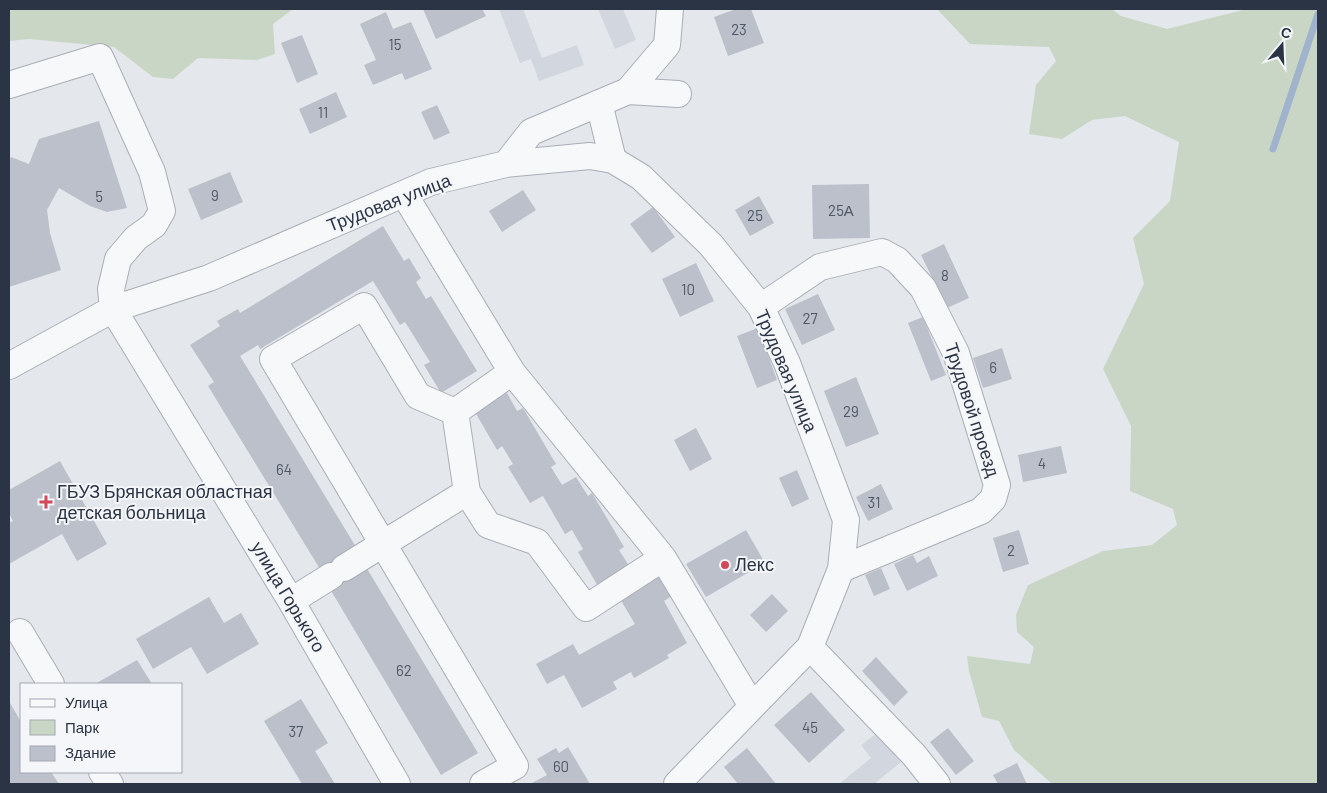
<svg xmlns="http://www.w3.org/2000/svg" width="1327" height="793" font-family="Barlow,sans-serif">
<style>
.built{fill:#d2d6de}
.green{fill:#c9d6c5}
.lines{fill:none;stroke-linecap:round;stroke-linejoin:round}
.stream{stroke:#9fb4cc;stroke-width:7}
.building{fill:#bbc0ca}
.minor-casing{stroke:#a9aeb7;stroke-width:28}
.minor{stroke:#f7f8fa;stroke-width:26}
.poi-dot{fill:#d1495b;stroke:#f4f6f9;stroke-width:2}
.labels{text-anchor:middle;stroke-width:4;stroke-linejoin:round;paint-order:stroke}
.number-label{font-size:15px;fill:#4f5766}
.street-label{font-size:18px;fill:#2b3445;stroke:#f4f6f9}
.poi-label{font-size:18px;fill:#2b3445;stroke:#f4f6f9;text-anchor:start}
</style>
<rect width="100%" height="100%" fill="#e4e7ec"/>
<path class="built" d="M499 9H523L542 58 577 45 584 65 539 81 531 59 520 63Z
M598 9H623L636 40 615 49Z
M877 733 901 762 874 784H839L871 758 861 745Z"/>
<path class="green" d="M9 9H293L273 24 275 54 257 60 198 58 173 79 153 77 114 47 29 39 9 41Z
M937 9H1112L1121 16 1167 29 1247 9H1318V784H1055L1051 783 1014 750 999 721 982 717 969 671 967 656 1030 664 1034 647 1017 632 1016 615 1028 585 1103 551 1152 545 1177 525 1173 509 1130 491 1131 426 1103 369 1144 284 1133 238 1170 201 1179 142 1125 116 1092 120 1062 139 1029 134 1036 85 1056 61 1049 47 970 44Z"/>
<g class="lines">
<path class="stream" d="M1273 149 1318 14"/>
</g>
<path class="building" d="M423 9H482L486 16 436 39Z
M736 9H751L764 43 728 56 714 17Z
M386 12 393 29 411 22 432 69 405 80 402 73 373 85 364 65 376 60 360 24Z
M302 35 318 74 297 83 281 43Z
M336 92 347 117 310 134 299 109Z
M437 105 450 133 434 140 421 112Z
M99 121 127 208 107 212 90 206 59 188 47 210 50 233 61 270 9 287V162L11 157 29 164 39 139Z
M230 172 243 202 201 220 188 189Z
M869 184 870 238 813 239 812 185Z
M523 190 536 210 502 232 489 211Z
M759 196 774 223 750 236 735 210Z
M653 207 675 237 652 253 630 224Z
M383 226 404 261 409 258 421 278 416 282 426 299 431 296 477 371 441 393 424 365 430 362 405 322 400 325 373 281 260 349 258 345 240 356 356 547 366 567 478 753 441 775 330 589 320 569 208 386 214 382 190 345 220 326 217 321 238 309 240 313Z
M944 244 969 298 947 308 921 255Z
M696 263 714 301 680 317 662 279Z
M818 294 835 330 802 345 785 309Z
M923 317 946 375 931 381 908 323Z
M758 328 777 380 757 388 737 336Z
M1002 348 1012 379 983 388 973 358Z
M856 377 879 434 846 447 824 391Z
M507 393 517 411 523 408 556 464 551 467 562 485 576 477 588 496 592 493 624 547 619 550 631 569 661 576 672 596 664 601 687 643 667 655 669 658 634 678 631 672 613 682 617 689 582 708 564 675 547 684 536 664 573 644 579 655 635 624 610 582 599 588 578 552 583 549 572 530 565 534 543 496 530 503 508 467 513 464 502 446 497 450 475 412Z
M696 428 712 459 690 471 674 440Z
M1061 446 1067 473 1023 482 1018 455Z
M60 461 107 544 77 561 62 534 9 564V523L13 521 9 513V490Z
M797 470 809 499 792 507 779 478Z
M881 484 893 509 868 521 856 497Z
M746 530 765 563 706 597 686 564Z
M1019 530 1029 564 1003 572 993 538Z
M913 555 917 563 929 556 938 576 907 591 894 564Z
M881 568 890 589 874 596 865 575Z
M772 594 788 611 766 632 750 615Z
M209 597 224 623 241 613 259 644 207 674 191 647 153 669 136 639Z
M876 657 908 692 894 706 862 671Z
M137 660 152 684H95Z
M811 692 845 730 809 763 774 725Z
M301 699 328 743 315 751 335 784H302L264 721Z
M9 701 21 722V772H51L59 784H9Z
M948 728 974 761 956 775 930 742Z
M568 747 590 784H530L547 775 537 759 556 748 559 753Z
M747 748 776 784H738L724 767Z
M1017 763 1027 784H998L993 775Z"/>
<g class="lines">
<defs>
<path id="minor" d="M9 85 100 57 152 172 162 211 154 225 136 238 118 259 111 289 113 309 291 601 397 784
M628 91 667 45 670 9
M599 103 613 160
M506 164 531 132 628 91 678 94
M761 307 820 267 882 252 897 260 923 288 956 353 997 485 993 499 981 511 841 569
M9 366 113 309 209 278 431 182 506 164 590 156 613 160 641 177 711 245 761 307 787 363 846 520 841 569 810 647 677 784
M455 412 512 372
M467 492 455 412 418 396 364 306 273 359 515 766 483 784
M663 558 752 706
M344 568 467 492 488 525 537 542 586 608 663 558 512 372 404 194
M291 601 331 576
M20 632 51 684
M810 647 914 755 937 784
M102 772 110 784"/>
</defs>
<use href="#minor" class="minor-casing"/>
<use href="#minor" class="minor"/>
</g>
<g class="poi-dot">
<path d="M43.5 494.5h5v5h5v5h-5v5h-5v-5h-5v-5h5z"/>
<circle cx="725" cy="565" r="5"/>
</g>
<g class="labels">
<g class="number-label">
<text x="739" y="35">23</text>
<text x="395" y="50">15</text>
<text x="323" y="118">11</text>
<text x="215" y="201">9</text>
<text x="99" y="202">5</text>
<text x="841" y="216">25А</text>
<text x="755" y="221">25</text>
<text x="945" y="281">8</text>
<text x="688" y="295">10</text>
<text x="810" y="324">27</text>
<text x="993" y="373">6</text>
<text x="851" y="417">29</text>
<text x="1042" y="469">4</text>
<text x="284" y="475">64</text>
<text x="874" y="508">31</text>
<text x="1011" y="556">2</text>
<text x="404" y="676">62</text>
<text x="810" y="733">45</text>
<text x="296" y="737">37</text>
<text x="561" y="772">60</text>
</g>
<g class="street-label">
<text transform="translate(389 203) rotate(-21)" y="6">Трудовая улица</text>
<text transform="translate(786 371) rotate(67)" y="6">Трудовая улица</text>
<text transform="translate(972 410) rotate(72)" y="6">Трудовой проезд</text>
<text transform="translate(288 597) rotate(59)" y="6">улица Горького</text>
</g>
<g class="poi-label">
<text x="57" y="498">ГБУЗ Брянская областная<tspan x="57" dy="21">детская больница</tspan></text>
<text x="735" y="571">Лекс</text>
</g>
</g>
<rect width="1327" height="793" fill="none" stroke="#2b3445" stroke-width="20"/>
<rect x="20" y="683" width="162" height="90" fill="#f4f6f9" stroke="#a4a8b1"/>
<rect x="30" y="699" width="25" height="8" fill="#f7f8fa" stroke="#a4a8b1"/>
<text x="65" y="708" font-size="15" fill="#2b3445">Улица</text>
<rect x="30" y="720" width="25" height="15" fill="#c9d6c5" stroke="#a4a8b1"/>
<text x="65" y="733" font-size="15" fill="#2b3445">Парк</text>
<rect x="30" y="746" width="25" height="15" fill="#bbc0ca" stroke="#a4a8b1"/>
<text x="65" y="758" font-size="15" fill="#2b3445">Здание</text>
<g transform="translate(1282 45) rotate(19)" stroke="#f4f6f9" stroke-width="4" paint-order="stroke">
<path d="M0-4L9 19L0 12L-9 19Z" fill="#2b3445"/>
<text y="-8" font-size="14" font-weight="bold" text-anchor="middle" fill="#2b3445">С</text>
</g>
</svg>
